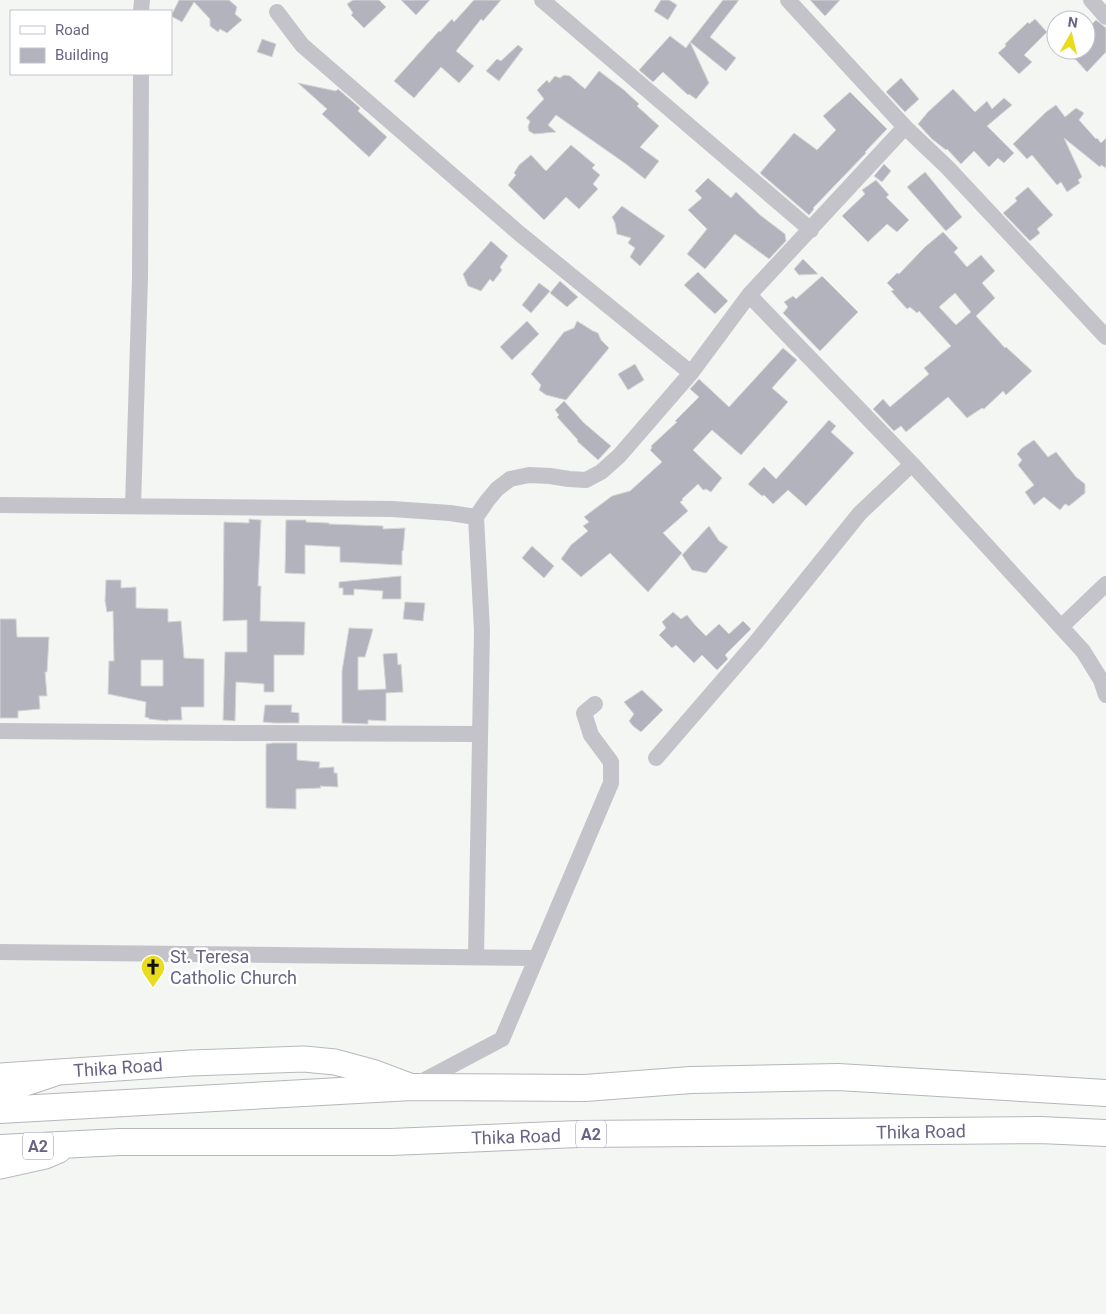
<svg xmlns="http://www.w3.org/2000/svg" width="1106" height="1314" font-family="Roboto,sans-serif">
<style>
.building{fill:#b3b3be;stroke:#d6d7d5;fill-rule:evenodd}
.lines{fill:none;stroke-linecap:round;stroke-linejoin:round}
.primary-casing{stroke:#b9b8bf;stroke-width:27}
.trunk-casing{stroke:#b6b6bc;stroke-width:28}
.minor{stroke:#c4c3ca;stroke-width:16}
.primary{stroke:#fff;stroke-width:25}
.trunk{stroke:#fff;stroke-width:26}
.labels{text-anchor:middle;stroke-width:5;stroke-linejoin:round;paint-order:stroke}
.shield{fill:#fff;stroke:#9592a9;stroke-width:1}
.shield-label{font-size:16px;font-weight:bold;fill:#686484}
.poi-label{font-size:18px;fill:#686484;stroke:#fff;text-anchor:start}
.street-label{font-size:18px;fill:#686484;stroke:#fff}
</style>
<rect width="100%" height="100%" fill="#f3f6f2"/>
<path class="building" d="M179 0H229L237 7 235 14 242 20 227 33 220 29 218 32 210 26V19L194 2 182 22 171 16Z
M353 0H379L386 7 364 28 351 15 353 13 347 4Z
M401 0H430L416 15Z
M474 0H501L483 21 481 19 456 51 474 66 459 83 441 67 414 98 394 81 439 31 440 32 452 19 454 22Z
M661 0H669L677 5 668 20 654 11Z
M723 0H739L710 37 736 58 726 71 690 42Z
M810 0H840L825 16Z
M1035 19 1047 32 1024 55 1032 62 1019 74 998 53 1006 46 1005 44 1028 22 1029 24Z
M1096 20 1106 28V52L1087 72 1067 50H1086V30Z
M670 36 686 48 690 42 709 83 696 99 689 94 688 95 663 72 653 82 639 70Z
M262 39 276 44 272 57 257 52Z
M518 45 523 49 499 81 486 71 497 59 501 61Z
M599 71 624 90 639 104 637 106 659 126 640 147 659 161 645 179 626 164 556 115 548 125 556 132 534 134 529 131 528 127 530 121 526 118 544 99 537 90 547 80 549 83 555 76 560 78 564 75 570 76 585 89Z
M901 78 919 99 905 112 886 92Z
M298 83 336 91 338 89 360 108 358 111 387 137 369 157 322 114 327 109Z
M953 89 975 112 987 101 992 109 1004 98 1012 105 987 126 1014 153 1004 163 998 158 989 167 974 151 961 164 947 149 946 150 932 139 918 124 928 112Z
M850 92 887 129 865 152 866 153 813 208 814 209 809 215 760 173 794 133 817 150 836 130 823 116Z
M1056 105 1065 117 1076 108 1084 113 1079 120 1096 139 1097 138 1101 143 1106 138V168L1101 165 1100 167 1064 138 1082 177 1078 180 1080 183 1067 192 1061 182 1057 185 1032 155 1027 159 1013 144 1046 112Z
M571 145 595 165 592 168 600 175 593 184 598 189 579 209 566 197 544 220 508 185 516 175 514 173 519 165 531 155 546 171Z
M884 164 891 171 882 182 874 176Z
M925 172 962 217 946 231 907 187Z
M708 178 731 198 736 192 760 215 785 234 786 241 769 259 735 234 705 269 687 254 707 229 688 210 702 198 695 191Z
M876 180 889 195 886 197 909 220 897 232 887 224 868 242 842 216 865 194 862 190Z
M1028 187 1053 215 1037 229 1040 233 1030 241 1003 213 1017 201 1015 198Z
M622 206 665 236 640 266 630 257 635 248 628 243 631 238 617 234 615 223 612 217Z
M943 232 958 248 954 252 967 267 981 255 995 271 982 283 995 298 976 316 1005 348 1006 347 1032 371 1006 395 1003 391 984 409 982 408 967 418 948 397 906 432 901 426 894 431 873 409 883 399 890 407 929 374 924 368 951 346 919 311 917 313 910 307 907 309 891 291 894 290 887 283 897 273 899 274 925 247ZM955 293 971 312 956 325 939 307Z
M491 241 508 256 500 267 502 270 493 282 490 279 481 291 468 286 463 274Z
M803 259 818 274 799 275 794 269Z
M698 272 728 301 715 314 684 285Z
M822 276 858 312 820 351 783 313 788 307 784 302 793 296 796 299Z
M560 281 578 297 567 307 550 293Z
M539 283 550 291 531 313 522 305Z
M527 321 539 334 512 360 500 347Z
M577 321 593 331 598 333 601 340 609 348 566 400 546 395 539 390 541 385 531 374 564 332 574 328Z
M783 348 797 360 772 388 788 402 741 455 712 430 693 450 722 478 711 492 706 489 703 490 698 484 682 499 683 500 680 502 688 511 663 533 682 553 648 592 610 553 581 577 561 559 571 545 588 531 583 526 589 522 584 517 612 496 630 491 662 462 650 450 652 448 651 446 677 422 675 421 699 397 690 389 699 379 729 407Z
M635 364 644 380 628 390 618 374Z
M564 401 584 423 611 446 598 460 577 441 578 440 557 417 559 415 555 410Z
M829 420 836 426 831 432 854 453 806 506 788 490 773 504 764 495 762 496 748 484 764 467 776 479Z
M1034 440 1048 457 1056 452 1076 477 1085 484V493L1069 506 1065 504 1060 510 1044 497 1034 505 1025 492 1034 485 1018 465 1022 460 1017 454 1022 448Z
M249 519 261 520 258 586H261L260 621 305 622 304 655H274V692H264V684L236 682 235 721 223 720 225 652H247V620L223 621 224 522 249 523Z
M286 520H306V522L329 523V524L383 526V529L405 528 403 551H402V565L340 562V547L305 545V574L285 573Z
M709 526 719 541 728 547 706 573 692 570 682 555Z
M532 546 554 566 544 578 522 558Z
M401 576V599H382L383 591 354 589V595H343V588H339V582Z
M106 580H121V588L136 587V608L168 609V622L181 621 184 658 204 659V707H181L182 720H168V721L149 719V718L145 717 146 702 108 694 109 661H114L113 611 107 612 105 601ZM141 660H163V686H141Z
M405 602 425 603 423 621 403 619Z
M673 612 681 619 687 615 695 625 706 636 719 624 729 634 743 621 751 629 725 655 728 659 717 670 702 655 694 663 676 645 672 648 659 635 666 628 662 622Z
M0 619H16L17 637H49L47 672H45L47 696H39L40 709 18 711V718H0Z
M349 628 373 629 365 657H358V690L386 689 383 654 397 653 398 665 401 664 403 692 386 693V721L368 720V724L342 723V671Z
M642 690 663 710 641 732 633 726 629 721 634 714 624 702Z
M265 705H292L291 712 299 713V723H274L263 722Z
M273 743H297V760L320 762 319 768 334 767V773H337L338 787 320 786 321 788 296 789V809L266 808V744Z"/>
<g class="lines">
<defs>
<path id="primary" d="M0 1076 191 1063 304 1059 335 1062 372 1072 412 1087
M0 1166 45 1156 59 1150"/>
<path id="trunk" d="M0 1091 54 1073
M0 1110 412 1087 585 1088 691 1080 838 1077 1106 1093
M0 1148 120 1142H391L578 1134 1040 1130 1106 1133"/>
</defs>
<use href="#primary" class="primary-casing"/>
<use href="#trunk" class="trunk-casing"/>
<path class="minor" d="M542 0 811 230
M788 0 905 127 947 167 1106 337
M1091 0 1106 17
M141 11 142 0
M277 12 302 45 520 234 691 373
M749 295 912 464 1083 651 1101 680 1106 695
M0 505 392 509 450 513 476 517
M133 506 140 278 141 74
M1061 627 1106 584
M0 731 233 733 480 734
M656 758 757 641 860 513 912 464
M0 952 536 958
M476 957 482 630 476 517 487 501 497 489 510 479 529 475 550 476 569 479 586 480 601 472 619 456 691 373 749 295 905 127
M417 1084 502 1039 611 783V762L591 735 584 713 595 704"/>
<use href="#primary" class="primary"/>
<use href="#trunk" class="trunk"/>
</g>
<defs>
<symbol id="church-pin" viewBox="-11 -11 22 30"><path d="M0 17L-7.5 6A9.5 9.5 0 1 1 7.5 6Z" fill="#e9dc1f" stroke="#fff"/><path d="M-1.2-6h2.4v3.5h3.3v2.4h-3.3V6h-2.4V-.1h-3.3v-2.4h3.3Z" fill="#111"/></symbol>
</defs>
<g fill-rule="evenodd">
<use href="#church-pin" x="139" y="953" width="28" height="38"/>
</g>
<g class="labels">
<g class="shield">
<rect x="576" y="1120.5" width="30" height="27" rx="4"/>
<rect x="23" y="1132.5" width="30" height="27" rx="4"/>
</g>
<g class="shield-label">
<text x="591" y="1140">A2</text>
<text x="38" y="1152">A2</text>
</g>
<g class="poi-label">
<text x="170" y="963">St. Teresa<tspan x="170" dy="21">Catholic Church</tspan></text>
</g>
<g class="street-label">
<text transform="translate(118 1068) rotate(-4)" y="6">Thika Road</text>
<text transform="translate(921 1132) rotate(-1)" y="6">Thika Road</text>
<text transform="translate(516 1137) rotate(-2)" y="6">Thika Road</text>
</g>
</g>
<rect x="10" y="10" width="162" height="65" fill="#ffffff" stroke="#c3c1ce"/>
<rect x="20" y="26" width="25" height="8" fill="#ffffff" stroke="#c3c1ce"/>
<text x="55" y="35" font-size="15" fill="#686484">Road</text>
<rect x="20" y="48" width="25" height="15" fill="#b3b3be" stroke="#c3c1ce"/>
<text x="55" y="60" font-size="15" fill="#686484">Building</text>
<g transform="translate(1071 35) rotate(8)"><circle r="24" fill="#ffffff" stroke="#c3c1ce"/>
<path d="M0-4L9 19L0 12L-9 19Z" fill="#e9dc1f"/>
<text y="-8" font-size="14" font-weight="bold" text-anchor="middle" fill="#686484">N</text>
</g>
</svg>
